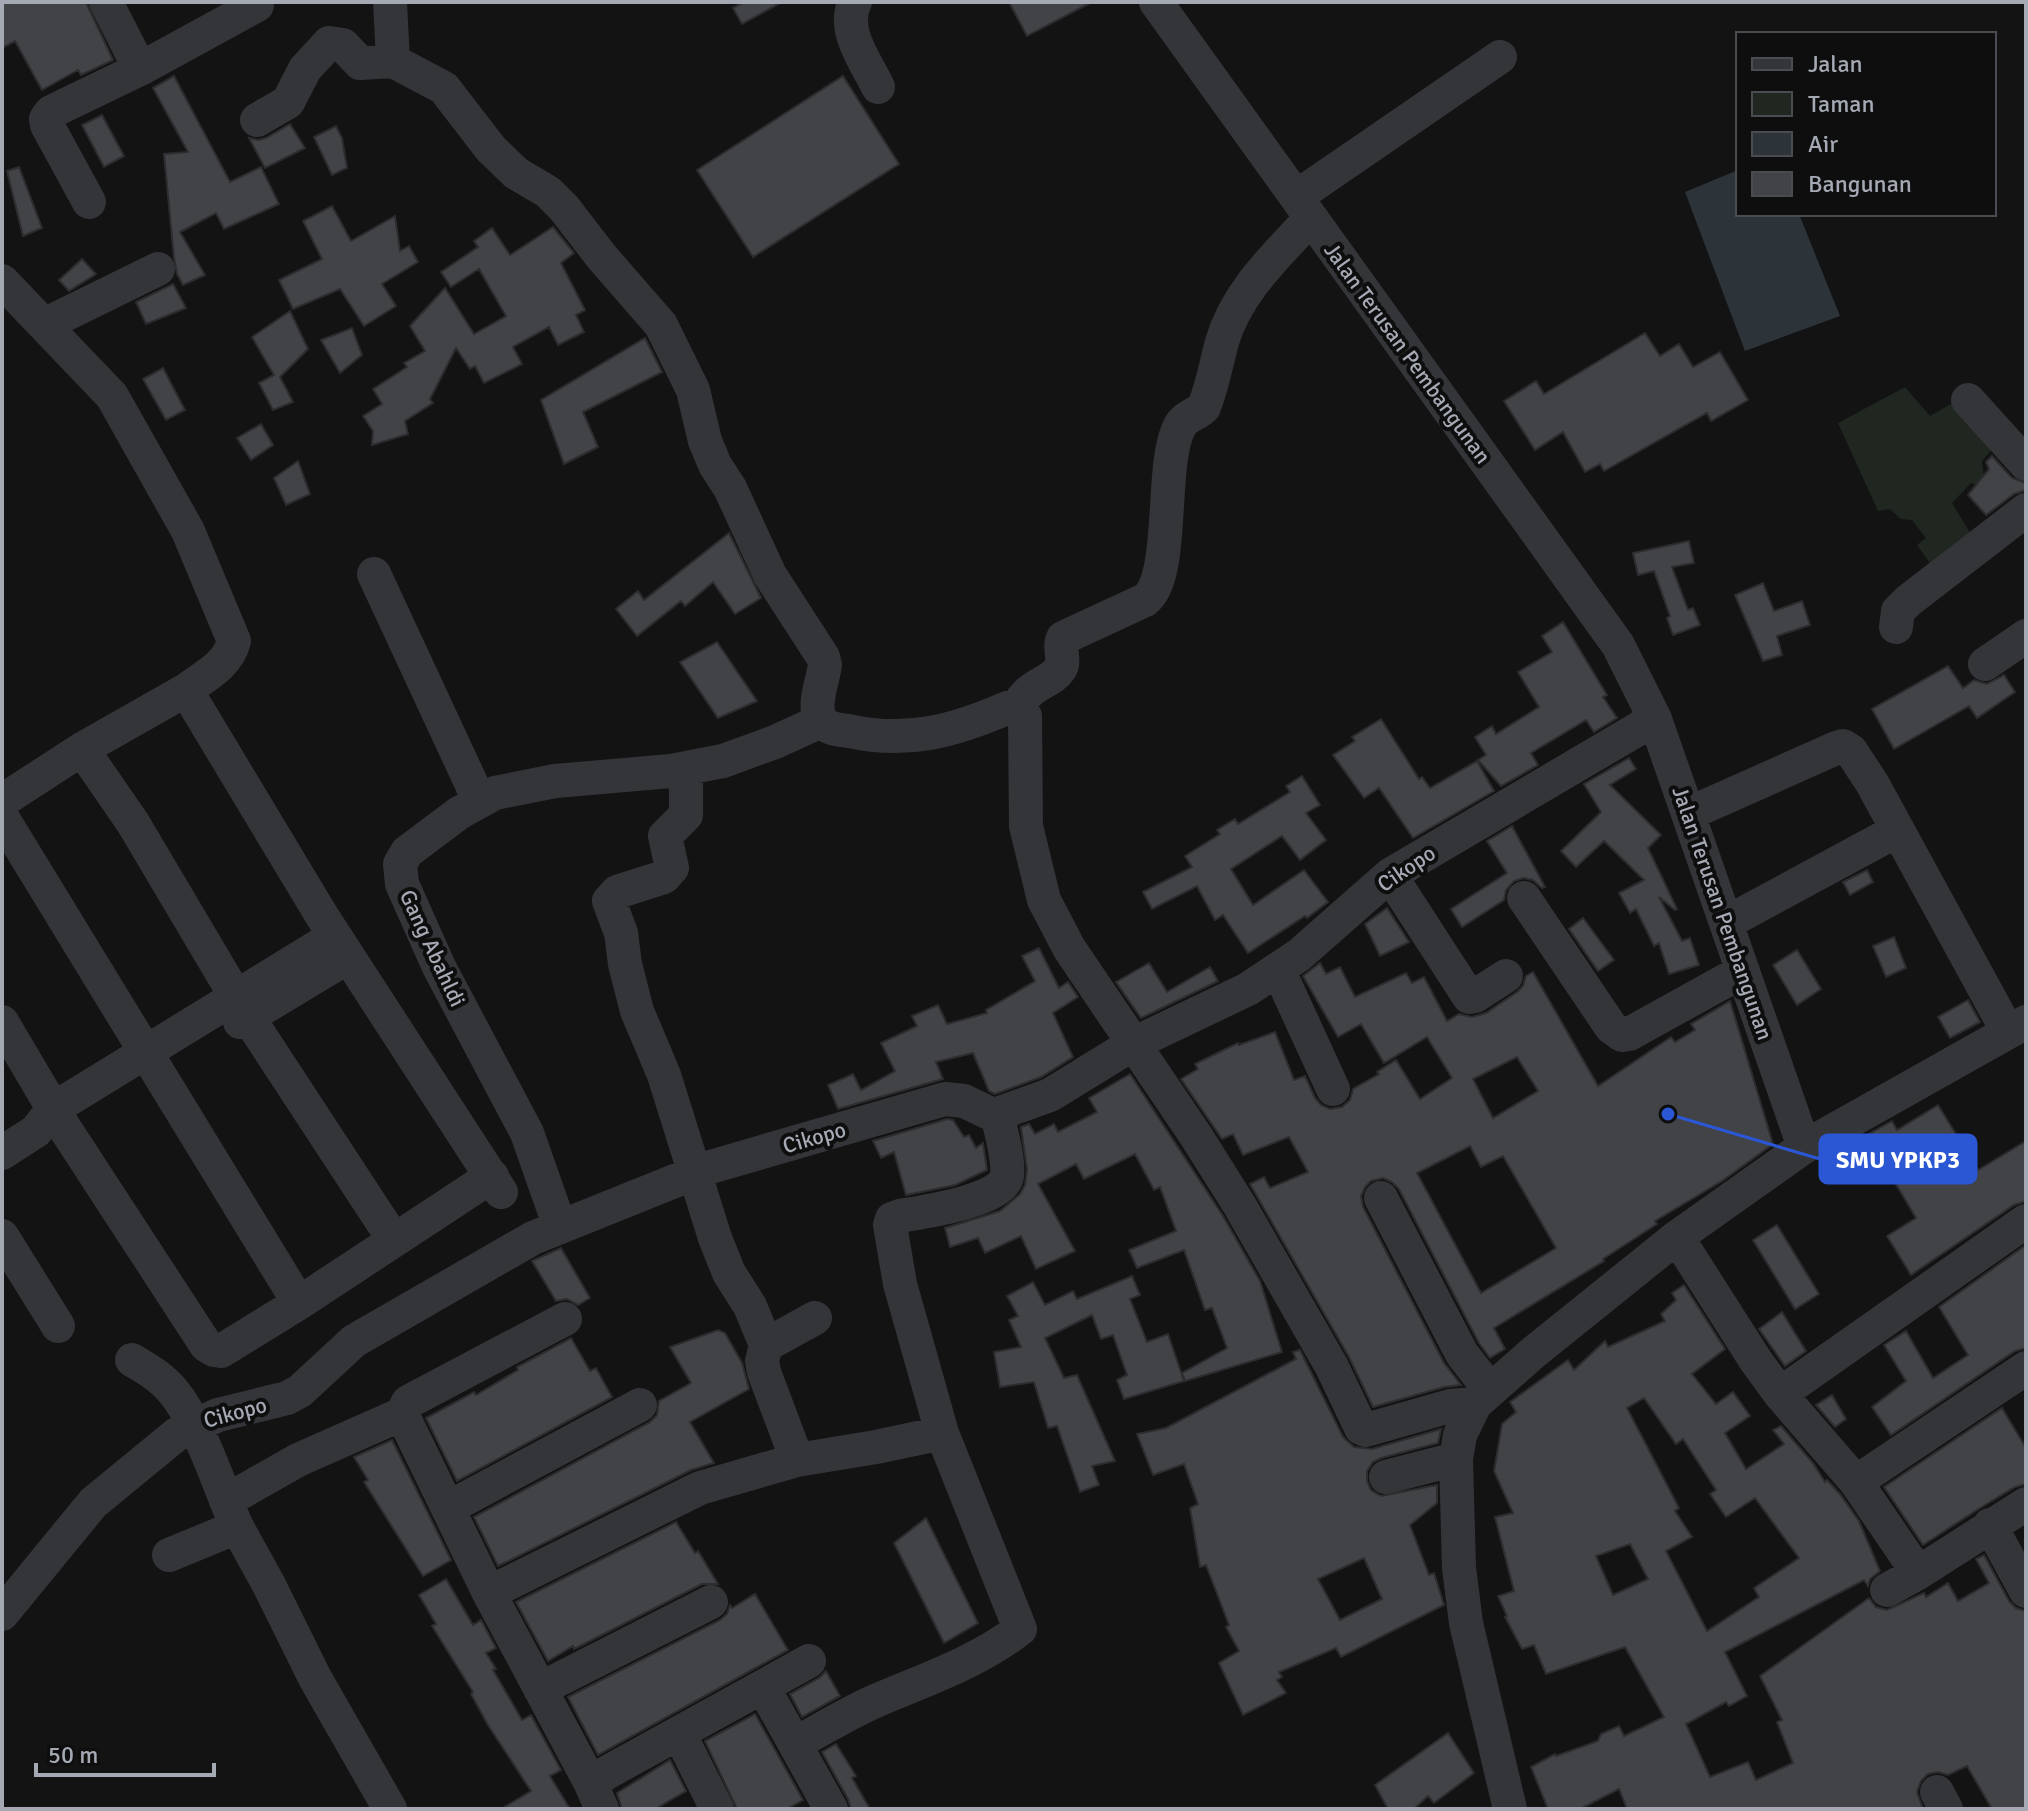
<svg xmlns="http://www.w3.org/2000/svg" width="2028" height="1811" font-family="Signika,sans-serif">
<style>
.green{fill:#1f2720}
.water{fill:#2c3339}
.building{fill:#424347;stroke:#2d2d30;stroke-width:2;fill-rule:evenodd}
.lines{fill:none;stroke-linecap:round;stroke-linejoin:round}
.minor{stroke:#343539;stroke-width:34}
.labels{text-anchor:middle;stroke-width:8;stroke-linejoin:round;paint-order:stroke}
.street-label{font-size:22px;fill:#a5a9b4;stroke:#0e0e0f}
.leader{fill:none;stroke:#2b57d4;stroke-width:3}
.callout-dot{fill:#2b57d4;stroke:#0e0e0f;stroke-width:3}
.callout{fill:#2b57d4;stroke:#2b57d4;stroke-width:3}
.callout-label{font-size:24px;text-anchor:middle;font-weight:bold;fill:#fff}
</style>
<rect width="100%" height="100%" fill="#131314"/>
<path class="green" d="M1905 387 1930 416 1949 405 1962 401 1994 447 1982 461 1985 488 1971 483 1952 503 1972 536 1935 570 1917 545 1926 538 1912 520 1901 519 1890 509 1878 511 1838 423Z"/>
<path class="water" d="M1738 170V214H1799L1840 316 1745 351 1685 192Z"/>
<path class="building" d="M2 2H86L113 60 81 75 78 70 42 90 15 41 2 48Z
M744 2H782L742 24 733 8Z
M1009 2H1092L1027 36Z
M174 76 230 182 261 167 279 204 224 229 216 213 180 232 205 275 183 285 177 274 174 258 164 154 188 152 153 88Z
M843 76 899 164 753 257 697 170Z
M102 115 124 156 104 167 82 125Z
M290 124 305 148 265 168 249 138 258 140 266 138Z
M336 126 342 138 347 168 332 175 314 137Z
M19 167 42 228 23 236 7 171Z
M332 206 351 241 395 216 400 251 409 246 418 262 382 284 396 306 364 326 340 289 293 309 279 280 322 259 303 221Z
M553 227 574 253 561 263 585 310 576 315 584 332 558 345 549 327 513 347 522 364 484 383 475 366 470 369 456 348 430 399 433 403 405 421 408 434 372 445 373 431 363 416 382 404 373 389 407 367 404 363 425 351 410 326 445 288 474 334 506 316 479 269 451 287 441 272 478 247 474 241 492 228 510 255Z
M82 259 96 274 69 291 59 280Z
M173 284 186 308 146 324 136 302Z
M290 311 308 349 280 377 293 402 273 410 259 383 274 375 252 337Z
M352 328 362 355 340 373 321 340Z
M1645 333 1660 356 1679 344 1693 367 1720 352 1748 400 1711 421 1707 413 1604 471 1600 464 1585 472 1563 432 1535 450 1504 401 1536 381 1544 394Z
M645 338 662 372 583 412 598 447 564 464 541 400Z
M163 368 185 410 166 420 143 379Z
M261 424 273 445 251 460 237 438Z
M1992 456 2012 478 2026 483V490L2014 494 1986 515 1968 495 1989 469 1986 462Z
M298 461 310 494 286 505 274 478Z
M729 533 761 598 735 614 713 582 685 606 681 601 637 636 616 609 638 591 644 600Z
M1689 541 1694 563 1672 567 1688 610 1693 608 1700 625 1673 635 1667 618 1670 616 1654 571 1638 575 1633 553Z
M1763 583 1774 611 1802 601 1810 625 1777 636 1782 655 1763 661 1735 595Z
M1563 622 1607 695 1603 697 1617 718 1594 732 1586 720 1531 753 1538 765 1501 786 1478 760 1486 755 1475 737 1492 726 1496 734 1539 707 1518 672 1552 652 1542 636Z
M717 642 757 701 718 718 680 662Z
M1948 666 1963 688 1974 680 1987 684 2004 675 2015 692 1977 718 1969 706 1894 749 1872 709Z
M1381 719 1419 779 1422 777 1430 788 1477 761 1494 791 1413 838 1379 788 1364 798 1333 755 1355 741 1352 737Z
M1629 758 1636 769 1610 785 1661 835 1648 848 1677 909 1675 910 1659 897 1682 941 1690 938 1699 965 1669 974 1659 943 1654 946 1636 909 1630 913 1619 893 1644 880 1604 841 1576 867 1561 851 1601 812 1584 784Z
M1302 776 1320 805 1306 813 1326 840 1300 860 1282 836 1231 869 1253 905 1304 870 1328 902 1307 918 1305 916 1248 953 1223 915 1215 920 1197 886 1152 909 1143 892 1192 867 1185 856 1220 834 1217 830 1235 819 1238 824 1290 792 1286 786Z
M1512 826 1545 887 1542 888 1533 880 1523 878 1514 881 1506 890 1504 900 1462 927 1451 909 1507 873 1487 841Z
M1867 870 1873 882 1850 895 1843 882Z
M1387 908 1409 942 1380 956 1365 924Z
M1583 918 1614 960 1598 971 1569 929Z
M1894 937 1906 968 1886 977 1873 946Z
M1039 948 1059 988 1068 982 1078 997 1053 1013 1073 1057 1041 1077 995 1094 989 1091 973 1053 936 1062 943 1079 838 1109 828 1085 853 1074 861 1090 895 1071 881 1043 917 1026 912 1016 938 1005 947 1024 987 1013 986 1010 1035 981 1022 956Z
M1797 950 1821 989 1797 1005 1773 965Z
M1149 963 1167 992 1210 967 1218 981 1141 1018 1116 982Z
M1320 963 1326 974 1340 967 1355 997 1406 973 1412 983 1424 977 1447 1021 1459 1014 1472 1017 1486 1013 1517 992 1523 986 1526 976 1533 972 1598 1086 1671 1037 1675 1042 1695 1030 1691 1024 1730 1001 1773 1144 1722 1181 1655 1221 1657 1224 1603 1259 1604 1261 1494 1328 1505 1349 1490 1358 1479 1343 1399 1189 1392 1182 1383 1178 1371 1181 1365 1187 1361 1196 1363 1207 1444 1363 1461 1385 1444 1387 1373 1407 1349 1357 1250 1184 1264 1177 1270 1188 1308 1172 1289 1137 1243 1155 1233 1134 1222 1139 1181 1079 1198 1069 1195 1064 1238 1043 1239 1045 1275 1032 1294 1080 1305 1076 1315 1098 1321 1105 1330 1109 1342 1107 1350 1100 1353 1089 1379 1074 1377 1072 1396 1060 1420 1099 1452 1078 1427 1037 1384 1063 1361 1024 1338 1037 1303 976ZM1517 1057 1538 1091 1493 1118 1473 1079ZM1470 1146 1481 1167 1503 1156 1556 1248 1481 1293 1417 1173Z
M1968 1000 1980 1022 1950 1038 1938 1017Z
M1130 1074 1223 1216 1260 1281 1282 1352 1185 1381 1182 1373 1227 1348 1212 1308 1205 1310 1184 1250 1137 1268 1129 1250 1176 1231 1160 1187 1154 1190 1135 1154 1084 1179 1076 1164 1038 1184 1075 1251 1036 1269 1021 1236 985 1253 978 1238 950 1247 945 1228 1000 1211 1020 1194 1025 1185 1027 1170 1021 1127 1029 1124 1035 1134 1054 1124 1058 1132 1097 1112 1089 1098Z
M1938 1105 1978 1170 2026 1141V1201L2014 1205 1911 1275 1887 1236 1916 1218 1867 1135 1892 1121 1897 1130Z
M947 1119 953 1120 964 1137 969 1135 976 1148 983 1143 987 1170 955 1185 906 1195 894 1152 881 1158 873 1141Z
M1777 1225 1819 1294 1795 1309 1753 1240Z
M2026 1245V1348L2015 1351 1891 1435 1872 1407 1906 1381 1884 1345 1906 1331 1933 1378 1968 1355 1939 1307Z
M561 1248 590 1298 578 1305 567 1299 556 1301 532 1261Z
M1132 1276 1140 1295 1130 1299 1147 1342 1168 1334 1184 1381 1124 1399 1117 1380 1127 1375 1113 1335 1101 1339 1092 1315 1045 1338 1064 1378 1077 1375 1115 1461 1092 1466 1099 1485 1080 1492 1057 1426 1048 1428 1034 1382 1000 1387 994 1352 1021 1347 1009 1320 1018 1316 1007 1296 1033 1282 1045 1305 1073 1291 1077 1299Z
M1684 1285 1725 1349 1692 1374 1716 1404 1733 1392 1750 1416 1725 1433 1746 1469 1784 1444 1773 1430 1781 1426 1813 1463 1825 1482 1827 1480 1840 1494 1859 1521 1880 1571 1870 1579 1868 1586 1864 1580 1725 1652 1747 1696 1729 1706 1726 1702 1686 1724 1710 1777 1748 1762 1756 1780 1793 1763 1777 1722 1782 1720 1760 1676 1869 1598 1876 1607 1887 1610 1924 1593 1926 1597 1948 1583 1958 1601 1989 1583 1976 1559 1984 1555 2009 1601 2016 1608 2026 1611V1809H1992L1967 1766 1948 1775 1938 1772 1928 1774 1921 1781 1917 1792 1923 1809H1627L1619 1789 1580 1809H1548L1531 1767 1555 1754 1556 1756 1598 1741 1601 1734 1619 1726 1624 1736 1664 1717 1625 1647 1546 1674 1534 1645 1522 1649 1505 1617 1507 1616 1498 1596 1514 1591 1495 1517 1513 1513 1494 1471 1502 1424 1516 1412 1510 1402 1568 1360 1574 1370 1605 1341 1608 1347 1665 1321 1661 1314 1676 1300 1672 1293ZM1644 1398 1676 1444 1683 1439 1716 1490 1710 1494 1726 1517 1755 1498 1799 1558 1754 1588 1759 1597 1707 1631 1666 1551 1692 1537 1675 1511 1679 1508 1627 1408ZM1630 1544 1648 1579 1613 1595 1596 1556Z
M1782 1312 1806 1351 1785 1366 1759 1329Z
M718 1330 725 1333 742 1363 749 1389 690 1422 714 1463 691 1470 498 1566 474 1517 650 1422 657 1415 659 1401 691 1383 670 1347Z
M571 1338 590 1371 596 1368 612 1397 457 1481 426 1418 474 1392 476 1395 518 1370 517 1367Z
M1300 1350 1343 1437 1354 1447 1372 1449 1441 1429 1438 1443 1381 1458 1373 1462 1367 1471V1481L1371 1490 1381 1496 1437 1485V1503L1410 1525 1429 1575 1434 1573 1444 1605 1341 1657 1336 1648 1279 1672 1282 1677 1277 1680 1286 1693 1243 1715 1219 1663 1239 1651 1226 1627 1229 1625 1206 1565 1200 1567 1190 1508 1198 1504 1184 1464 1153 1475 1137 1434 1166 1428 1296 1359 1293 1352ZM1364 1558 1382 1599 1340 1620 1318 1579Z
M1832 1395 1846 1419 1835 1427 1816 1405Z
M2002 1408 2026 1448V1484L2015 1487 1980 1508 1923 1545 1884 1487Z
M392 1440 451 1560 423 1576 364 1482 368 1480 354 1457Z
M926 1518 978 1623 944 1643 894 1543Z
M676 1522 695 1553 698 1551 718 1584H702L574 1649 573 1646 548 1661 516 1602Z
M446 1579 473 1625 481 1620 496 1648 486 1653 496 1669 493 1670 522 1720 531 1715 561 1770 550 1776 570 1809H501L531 1791 488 1725 471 1694 473 1692 432 1626 436 1624 419 1595Z
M755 1594 788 1650 598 1755 568 1697 720 1620 727 1614 730 1605 732 1608Z
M826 1671 840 1696 802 1717 790 1694 819 1678Z
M755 1714 803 1800 787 1809H737L705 1741Z
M1448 1733 1474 1773 1434 1803 1428 1796 1414 1809H1388L1375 1785Z
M836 1744 856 1776 852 1778 870 1809H851L848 1799 822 1752Z
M670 1760 686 1791 655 1809H622L617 1793Z"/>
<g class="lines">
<path class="minor" d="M106 2 140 69
M390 2 393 61 444 88 491 149 516 173 548 192 564 208 601 256 661 325 693 390 705 441 715 465 730 488 770 575 823 657 825 665C823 680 812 706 821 720 826 729 840 730 849 731 907 744 954 731 1007 708L1017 707 1025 716 1026 826 1044 900 1069 948 1196 1136 1240 1206 1332 1367 1361 1428 1366 1430 1450 1406 1475 1404
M855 2C841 30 866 62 878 87
M1156 2 1618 645 1655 719 1804 1147
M257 120 288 102 305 69 329 43 343 45 360 63 393 61
M1296 197 1500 57
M89 202 47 125 46 119 51 112 140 69 257 5
M2 281 112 396 188 531 234 641C228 665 205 676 186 690L322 916 501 1192
M44 325 158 269
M1968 400 2026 464
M374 574 479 800
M1896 627 1898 611 1908 601 2026 510
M1985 664 2026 636
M1017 707C1031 682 1050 684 1060 669 1066 661 1058 648 1063 638L1145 600C1176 577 1159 463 1180 426 1186 415 1197 415 1204 407 1213 384 1216 364 1222 342 1237 291 1277 255 1311 218
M82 749 133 823 248 1017 394 1240
M686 768V815L665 836 672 868 664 877 617 892 609 901 621 933 625 964 637 1011 664 1075 715 1238 729 1273 750 1306 766 1345
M2 801 82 749 186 690
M1688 814 1834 749 1843 746 1851 751 1872 783 2008 1032
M2 817 299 1303
M1390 875 1469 997 1475 996 1506 976
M1524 898 1611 1027 1622 1035 1629 1034 1743 971
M1726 923 1898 830
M1278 969 1333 1089
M2 1022 64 1127 206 1345 214 1350 221 1351 299 1303 492 1176
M240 1022 348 957
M2 1153 36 1131 53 1109 335 936
M1381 1198 1462 1354 1490 1390
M560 1227 527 1133 439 967 402 884 400 864 407 852 459 813 495 793 555 781 671 771 723 761 775 742 821 721
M2 1236 58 1326
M1677 1237 1756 1361 1780 1394 1856 1482 1918 1573 2026 1504
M565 1319 408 1402 402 1414 489 1593 590 1782 602 1809
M132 1360C147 1369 161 1377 172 1390 200 1423 219 1486 237 1527
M1780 1394 2026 1221
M797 1460 876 1447 942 1433
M1386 1477 1456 1459
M1856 1482 2026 1368
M226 1501 298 1460 402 1414
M448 1508 640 1405
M1990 1525 2026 1591
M169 1555 237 1527 269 1585 315 1678 390 1809
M1887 1590 1918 1573
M489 1593 700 1488 797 1460 764 1372 762 1361 766 1345 815 1318
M2 1614 93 1503 177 1434 218 1415 287 1398 300 1391 354 1341 533 1238 707 1168 945 1099 964 1101 989 1113 997 1114 1050 1095 1133 1044 1248 989 1299 955 1390 875 1655 719
M763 1687 831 1809
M540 1689 711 1602
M679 1733 717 1809
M795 1744C820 1730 845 1715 871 1703 921 1681 977 1663 1020 1629L942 1433 900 1284 890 1225 892 1219 900 1216C922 1212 1003 1201 1007 1176 1009 1157 1001 1133 997 1114
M590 1782 809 1661
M1937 1792 1946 1809
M1510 1809 1466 1623 1459 1568 1456 1459 1460 1435 1475 1404 1534 1352 1677 1237 1804 1147 2026 1022"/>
</g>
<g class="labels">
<g class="street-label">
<text transform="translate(1408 353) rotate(54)" y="8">Jalan Terusan Pembangunan</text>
<text transform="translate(1406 868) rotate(-34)" y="8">Cikopo</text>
<text transform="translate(1723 913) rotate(71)" y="8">Jalan Terusan Pembangunan</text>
<text transform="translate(433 948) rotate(65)" y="8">Gang Abahldi</text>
<text transform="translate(814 1137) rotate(-16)" y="8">Cikopo</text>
<text transform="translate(235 1412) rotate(-15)" y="8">Cikopo</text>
</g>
</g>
<path class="leader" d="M1668 1114L1820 1159"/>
<circle class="callout-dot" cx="1668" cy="1114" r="8"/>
<rect class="callout" x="1820" y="1135" width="156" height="48" rx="8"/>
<g class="callout-label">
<text x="1898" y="1168">SMU YPKP3</text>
</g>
<rect width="2028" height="1811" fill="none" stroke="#a5a9b4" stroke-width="8"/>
<rect x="1736" y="32" width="260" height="184" fill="#0e0e0f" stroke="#4a4c51" stroke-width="2"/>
<rect x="1752" y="58" width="40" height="12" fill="#343539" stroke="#4a4c51" stroke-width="2"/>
<text x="1808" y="72" font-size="24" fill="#a5a9b4">Jalan</text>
<rect x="1752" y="92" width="40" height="24" fill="#1f2720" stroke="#4a4c51" stroke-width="2"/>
<text x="1808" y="112" font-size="24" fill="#a5a9b4">Taman</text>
<rect x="1752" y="132" width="40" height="24" fill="#2c3339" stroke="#4a4c51" stroke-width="2"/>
<text x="1808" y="152" font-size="24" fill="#a5a9b4">Air</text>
<rect x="1752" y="172" width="40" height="24" fill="#424347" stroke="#4a4c51" stroke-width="2"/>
<text x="1808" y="192" font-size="24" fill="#a5a9b4">Bangunan</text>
<path d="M36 1763v12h178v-12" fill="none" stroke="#a5a9b4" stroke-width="4"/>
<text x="48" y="1763" font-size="24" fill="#a5a9b4" stroke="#0e0e0f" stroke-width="6" paint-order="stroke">50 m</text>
</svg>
